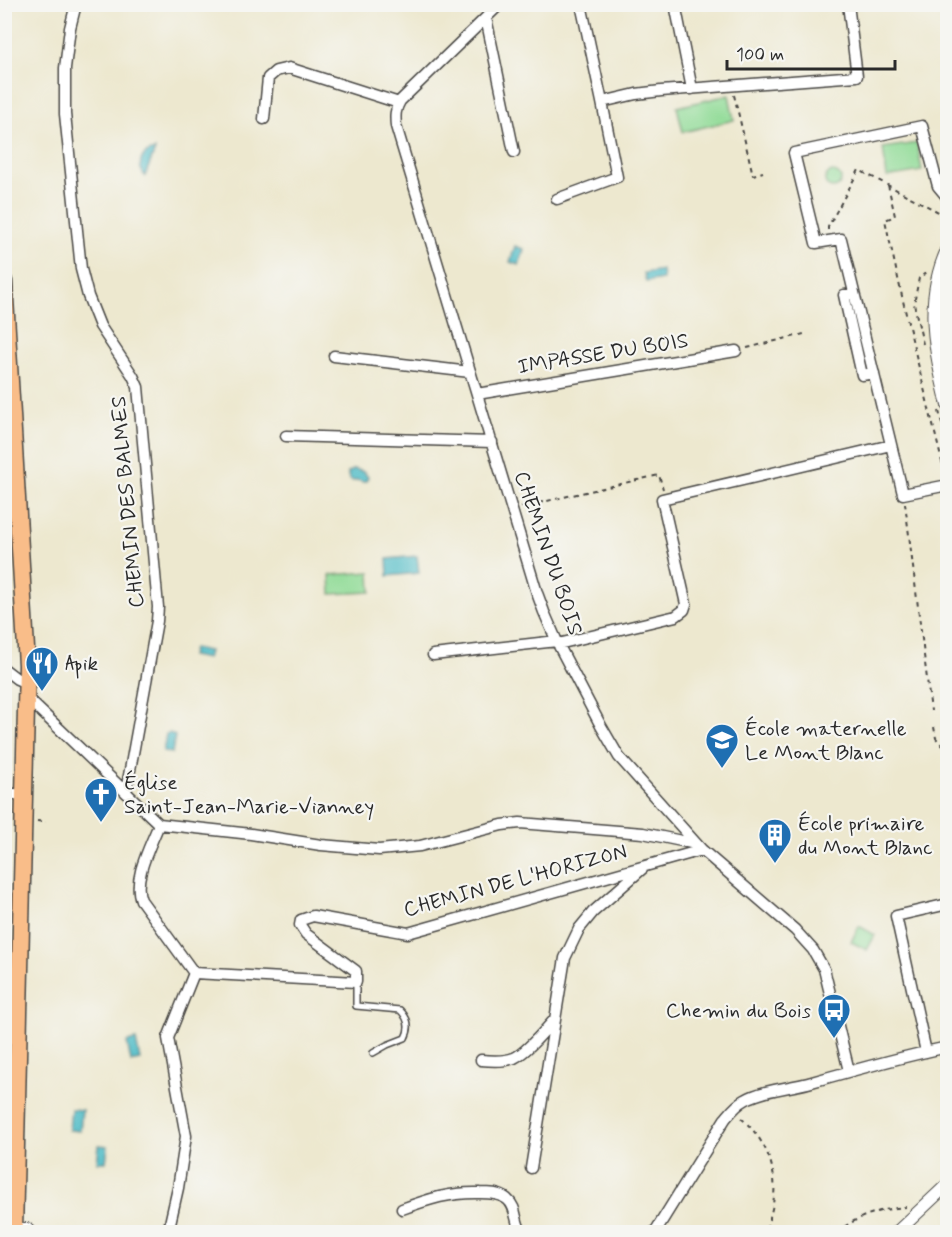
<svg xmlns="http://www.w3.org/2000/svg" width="952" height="1237" font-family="Mynerve,sans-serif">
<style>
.green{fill:#91db97;stroke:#5e8361;stroke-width:1.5}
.water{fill:#4dbbc6;stroke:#3c7378;stroke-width:1.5}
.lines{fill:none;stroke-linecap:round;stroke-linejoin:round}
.service-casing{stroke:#484744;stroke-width:8}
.minor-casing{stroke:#484744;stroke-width:13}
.tertiary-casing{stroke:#484744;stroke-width:14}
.primary-casing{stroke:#484744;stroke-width:19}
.path{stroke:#484744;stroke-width:2;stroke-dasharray:4.5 4.5;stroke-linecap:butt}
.service{stroke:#fff;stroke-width:5}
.minor{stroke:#fff;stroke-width:10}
.tertiary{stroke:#fff;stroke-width:12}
.primary{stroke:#f9bd89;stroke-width:16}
.labels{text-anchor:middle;stroke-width:4.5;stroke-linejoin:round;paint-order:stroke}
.street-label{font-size:21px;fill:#2b2b2b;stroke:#f6f6f2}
.poi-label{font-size:21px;fill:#2b2b2b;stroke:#f6f6f2;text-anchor:start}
</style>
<rect width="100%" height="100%" fill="#f6f6f2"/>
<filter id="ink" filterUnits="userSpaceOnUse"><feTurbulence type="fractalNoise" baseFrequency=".0167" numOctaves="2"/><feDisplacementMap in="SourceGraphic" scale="12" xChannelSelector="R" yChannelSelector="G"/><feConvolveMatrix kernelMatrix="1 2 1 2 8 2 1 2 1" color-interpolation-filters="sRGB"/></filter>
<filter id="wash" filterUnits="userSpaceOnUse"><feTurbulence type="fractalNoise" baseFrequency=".008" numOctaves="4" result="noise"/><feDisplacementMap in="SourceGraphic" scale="24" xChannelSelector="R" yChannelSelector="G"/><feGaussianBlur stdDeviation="1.35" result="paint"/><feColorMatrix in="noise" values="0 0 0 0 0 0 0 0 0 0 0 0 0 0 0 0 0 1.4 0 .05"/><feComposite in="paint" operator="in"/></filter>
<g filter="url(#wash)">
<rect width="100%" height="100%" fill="#ede8cf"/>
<path class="green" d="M729 95 734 120 683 132 677 107Z
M917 143 922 171 887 177 883 148Z
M825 180a8 8 0 1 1 16 0a8 8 0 1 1-16 0Z
M370 572 371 592 331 594 330 575Z
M859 926 875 935 867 950 851 942Z"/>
<path class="water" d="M155 150 145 176C136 165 141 152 155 150Z
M515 246 524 249 519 265 510 262Z
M662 270 663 279 646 282 644 273Z
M354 469 364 472 368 477 366 481 363 482 357 480 353 481 350 480 348 476V473Z
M417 556 419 573 388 576 387 559Z
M193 648 209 651 207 659 191 656Z
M166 734 170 733 175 736 172 753 163 752Z
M136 1040 140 1060 131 1062 127 1042Z
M71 1109 82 1110 80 1131 69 1130Z
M99 1145 108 1146 106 1162H97Z"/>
</g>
<g filter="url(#ink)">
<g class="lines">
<defs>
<path id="service" d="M945 4 948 7
M356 982V1006L400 1010C408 1018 411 1027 405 1038L387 1045 373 1053"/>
<path id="minor" d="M76 4 70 28 65 68V114L81 269 88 296 100 326 133 376 138 387 158 607 157 621 126 792
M500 4 400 101C395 109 395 116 396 126L537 593 544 612 558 644 601 726 619 757 702 850 795 930 813 950 824 969 849 1071
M581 4 602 102 636 94 661 91 857 76 848 4
M675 4 692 89
M486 18 514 152
M264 119 268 78 276 71 289 68 399 103
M948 198 938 186 922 126 794 153 816 243 841 239 903 494 948 485
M557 199 617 177 602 102
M854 293 844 295 862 375 874 373
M334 356 470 372
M477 394 736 351
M286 436 492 442
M558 644 676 616 684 610 686 604 662 499 891 445
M433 655 557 641
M4 669 17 679 26 683
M26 697 159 824 251 834 321 845 379 850 420 846 502 825 520 823 643 833 696 844
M4 793 24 795
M159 824C151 845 132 879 141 900L194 973
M194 973 356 982V971L306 934 300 925 301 920 313 916 408 933 702 850
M926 1052 896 916 948 904
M481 1060C491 1061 504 1062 514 1058 527 1052 545 1030 555 1019
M531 1168 565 958 579 929 593 912 643 868
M402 1209C429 1199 450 1192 480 1193 489 1193 499 1193 507 1199 518 1208 514 1223 522 1232
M168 1232 178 1188 186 1136 168 1038 194 973
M655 1232 725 1119C731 1112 737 1104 745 1100 762 1090 789 1088 808 1083 854 1070 900 1057 948 1047"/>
<path id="tertiary" d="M948 248C923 301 935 351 948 405
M948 285C942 309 942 335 948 360
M14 1229H27L29 1232
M897 1232 948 1184"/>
<path id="primary" d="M4 281 27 665 14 1232"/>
</defs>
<use href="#service" class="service-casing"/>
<use href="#minor" class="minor-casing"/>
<use href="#tertiary" class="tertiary-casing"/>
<use href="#primary" class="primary-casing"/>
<path class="path" d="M734 95 753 175 763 172
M888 185 895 216 885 220 908 323 945 474
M828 230V227L859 170 948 217
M943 237 948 229
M923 344 914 304 919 278 927 272
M747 348 804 334
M939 411 948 450
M905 503 931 711
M521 507 659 475 663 489
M934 727 936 738 948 752
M37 821 46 822
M741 1118C764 1138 777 1166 774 1196 773 1208 769 1221 765 1232
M837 1232C858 1216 880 1209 906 1207"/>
<use href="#service" class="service"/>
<use href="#minor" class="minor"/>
<use href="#tertiary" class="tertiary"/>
<use href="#primary" class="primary"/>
</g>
</g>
<defs>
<symbol id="restaurant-pin" viewBox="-11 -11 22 30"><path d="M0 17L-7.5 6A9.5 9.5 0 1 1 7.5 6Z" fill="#1f6fb2" stroke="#f6f6f2"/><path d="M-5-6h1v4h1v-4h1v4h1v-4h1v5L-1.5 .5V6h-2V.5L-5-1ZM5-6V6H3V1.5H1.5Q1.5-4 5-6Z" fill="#fff"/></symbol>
<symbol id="school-pin" viewBox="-11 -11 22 30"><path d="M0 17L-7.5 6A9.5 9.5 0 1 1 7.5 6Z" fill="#1f6fb2" stroke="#f6f6f2"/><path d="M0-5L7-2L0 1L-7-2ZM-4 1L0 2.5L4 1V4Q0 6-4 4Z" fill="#fff"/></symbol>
<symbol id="church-pin" viewBox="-11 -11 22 30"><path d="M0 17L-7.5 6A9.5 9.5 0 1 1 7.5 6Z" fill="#1f6fb2" stroke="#f6f6f2"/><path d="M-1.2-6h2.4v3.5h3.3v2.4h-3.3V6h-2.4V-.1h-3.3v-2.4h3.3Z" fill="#fff"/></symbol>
<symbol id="building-pin" viewBox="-11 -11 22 30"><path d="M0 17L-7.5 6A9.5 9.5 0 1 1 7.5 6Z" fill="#1f6fb2" stroke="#f6f6f2"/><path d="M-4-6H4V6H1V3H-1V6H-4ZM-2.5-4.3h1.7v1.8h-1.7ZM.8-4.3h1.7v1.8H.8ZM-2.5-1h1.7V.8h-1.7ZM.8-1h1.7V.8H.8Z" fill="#fff"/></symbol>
<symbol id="bus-pin" viewBox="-11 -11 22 30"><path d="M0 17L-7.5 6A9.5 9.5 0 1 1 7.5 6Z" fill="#1f6fb2" stroke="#f6f6f2"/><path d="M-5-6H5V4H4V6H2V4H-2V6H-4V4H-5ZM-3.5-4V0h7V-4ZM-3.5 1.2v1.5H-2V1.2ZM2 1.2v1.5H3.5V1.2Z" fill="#fff"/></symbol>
</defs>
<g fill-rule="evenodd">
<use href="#restaurant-pin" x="23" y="644" width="38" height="52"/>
<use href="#school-pin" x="703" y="721" width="38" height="52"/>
<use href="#church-pin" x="82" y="775" width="38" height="52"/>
<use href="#building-pin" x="756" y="816" width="38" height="52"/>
<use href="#bus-pin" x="815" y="991" width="38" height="52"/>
</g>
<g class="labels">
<g class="street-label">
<text transform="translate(603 353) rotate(-9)" y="7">IMPASSE DU BOIS</text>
<text transform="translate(127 502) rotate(-95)" y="7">CHEMIN DES BALMES</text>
<text transform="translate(549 553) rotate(71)" y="7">CHEMIN DU BOIS</text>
<text transform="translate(515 880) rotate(-15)" y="7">CHEMIN DE L'HORIZON</text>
</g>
<g class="poi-label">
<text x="65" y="670">Apik</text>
<text x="745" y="735">École maternelle<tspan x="745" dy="24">Le Mont Blanc</tspan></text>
<text x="124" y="789">Église<tspan x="124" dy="24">Saint-Jean-Marie-Vianney</tspan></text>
<text x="798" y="830">École primaire<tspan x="798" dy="24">du Mont Blanc</tspan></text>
<text x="811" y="1017" text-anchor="end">Chemin du Bois</text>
</g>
</g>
<rect width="952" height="1237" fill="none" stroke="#f6f6f2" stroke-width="24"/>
<path d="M727 60v9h168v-9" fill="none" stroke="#2b2b2b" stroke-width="3"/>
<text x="736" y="60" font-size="18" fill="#2b2b2b" stroke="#f6f6f2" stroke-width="4.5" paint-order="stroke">100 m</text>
</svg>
